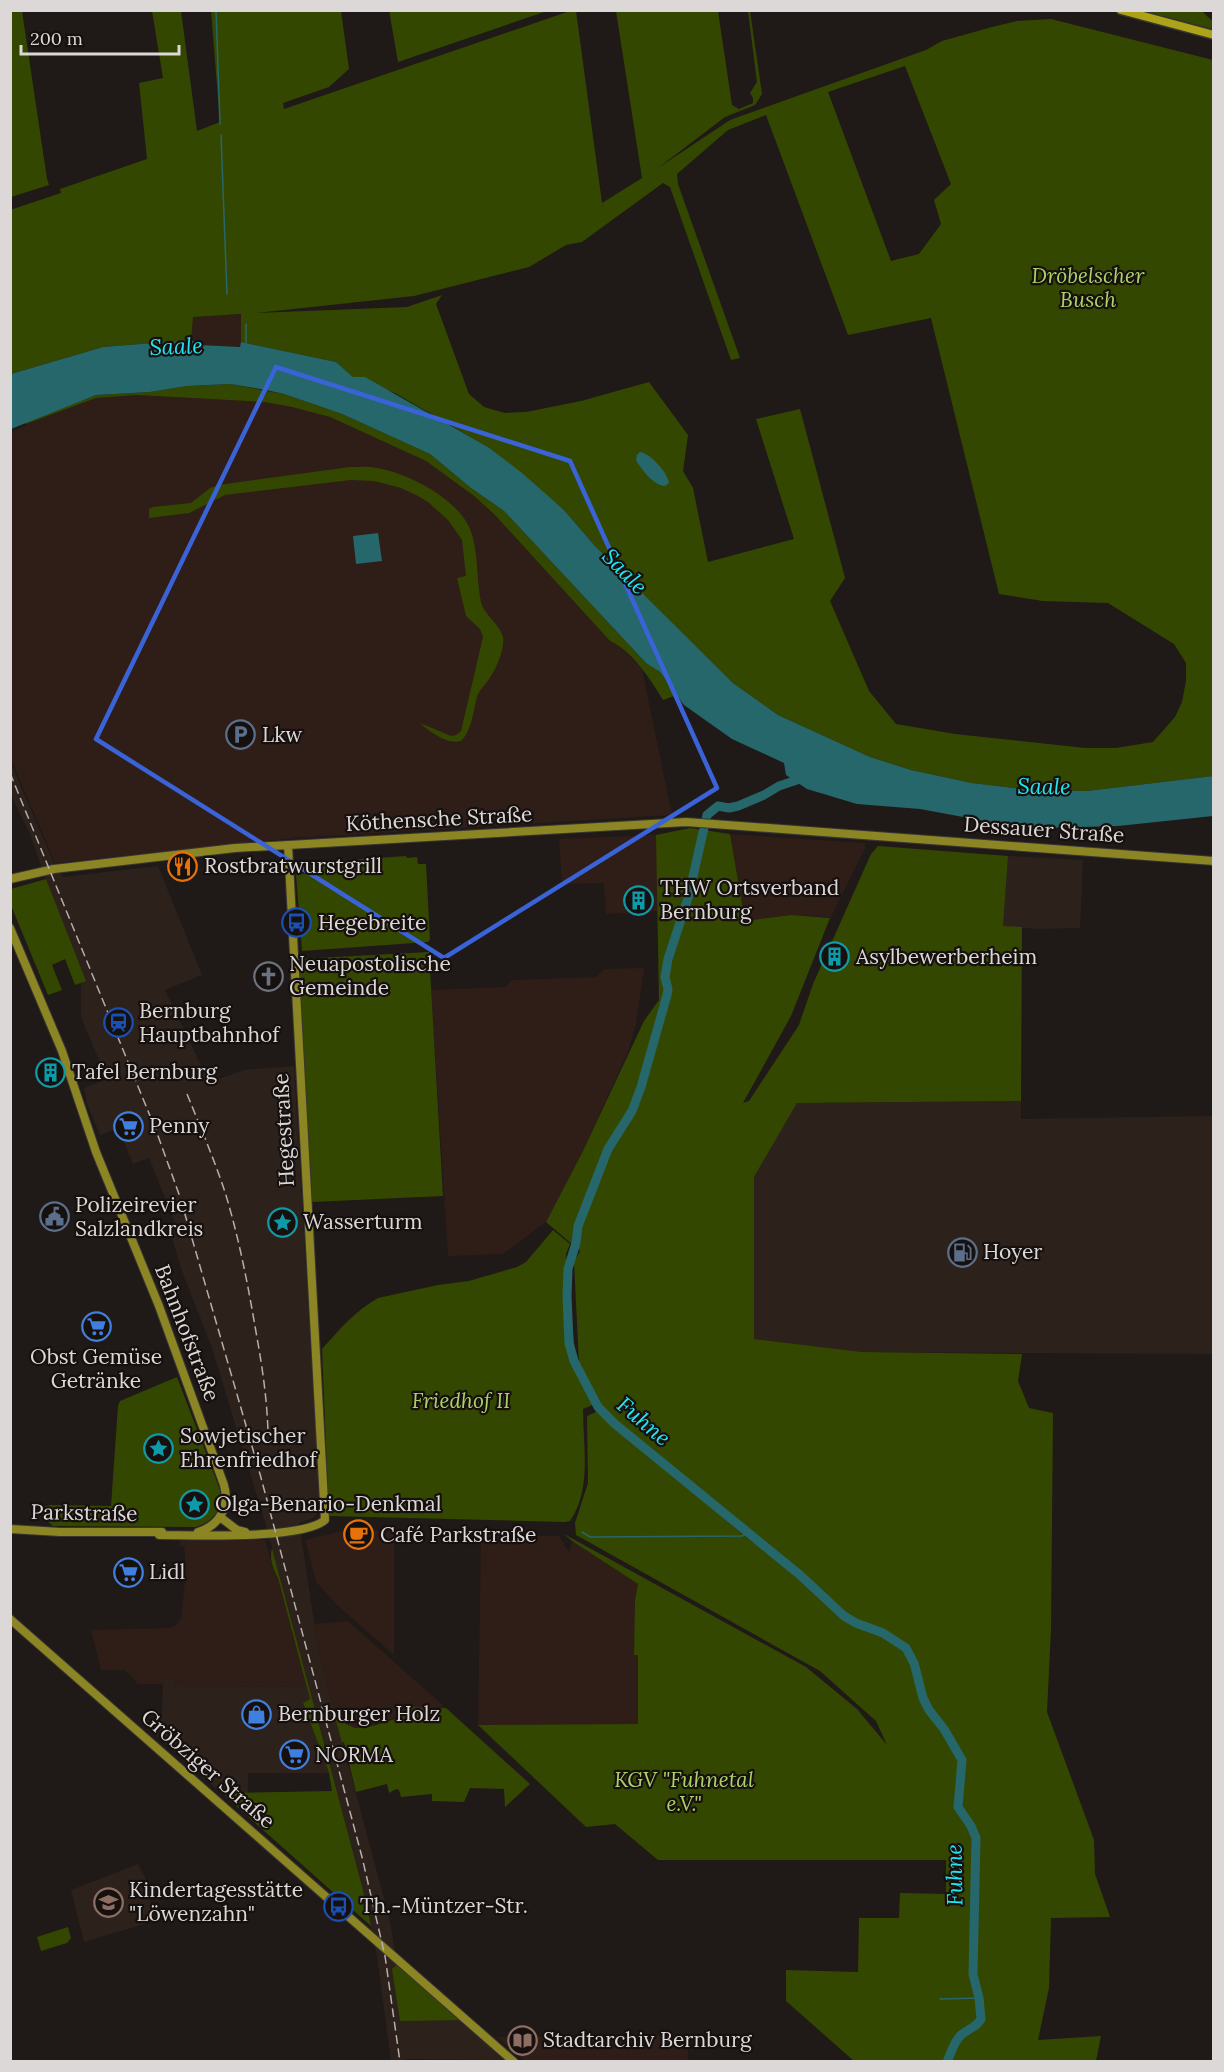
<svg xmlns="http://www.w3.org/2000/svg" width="1224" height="2072" font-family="Lora,serif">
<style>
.built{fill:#2d211c}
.industrial{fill:#2f1d18}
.green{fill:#344700;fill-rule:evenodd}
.water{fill:#26676c}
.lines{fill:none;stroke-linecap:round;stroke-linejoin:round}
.stream{stroke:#26676c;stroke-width:1.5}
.river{stroke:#26676c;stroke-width:9}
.secondary-casing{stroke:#393532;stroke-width:10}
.primary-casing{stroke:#393532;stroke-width:11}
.secondary{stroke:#8c8524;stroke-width:8}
.primary{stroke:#aca318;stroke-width:8}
.rail{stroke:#b4b0af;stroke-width:1.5;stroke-dasharray:9 4.5;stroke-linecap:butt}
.marked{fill:none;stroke:#3a63d8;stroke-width:4.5;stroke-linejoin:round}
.labels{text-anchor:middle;stroke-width:4.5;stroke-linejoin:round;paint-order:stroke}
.park-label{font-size:21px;font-style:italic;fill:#add167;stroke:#16110f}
.poi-label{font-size:21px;fill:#dcd8d7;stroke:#16110f;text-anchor:start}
.street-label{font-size:21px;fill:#dcd8d7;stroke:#16110f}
.water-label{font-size:22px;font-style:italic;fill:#21e5f2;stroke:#16110f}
</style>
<rect width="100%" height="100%" fill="#1f1a17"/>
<path class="built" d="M10 761 54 863 63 877 158 866 202 975 165 990 209 1082 245 1070 294 1066 320 1509 318 1513 313 1518 299 1523 319 1655 390 1921 397 1965 392 1970 462 2020 503 2060 405 2059 404 2061H391L377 1956 362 1886 266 1525 212 1348 182 1271 168 1225 175 1222 149 1158 133 1164 118 1128 100 1135 87 1104 84 1088 107 1079 81 1017V981L46 879 29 832 11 795Z
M1008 856 1083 860 1080 928 1036 929 1002 926Z
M1021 1101V1119L1213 1116V1354L862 1352 754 1339V1177L797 1103Z
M163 1680H174L175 1686 307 1687 310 1700 303 1703 329 1773H248V1793H234L226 1797 151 1731 162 1718Z
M138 1864 146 1880 154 1921 84 1942 71 1890Z"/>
<path class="industrial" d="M242 314 241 347 200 345 191 340 193 317Z
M137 395 264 402 311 411 330 417 426 461 474 496 494 514 610 641 618 645 642 669 672 815 295 838 55 863 11 759 10 432 27 425 26 424 96 398Z
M730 834 865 843V848L831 917 791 915 745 921Z
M656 835 660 911 606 914 604 883 562 884 559 839Z
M644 968 636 1024 628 1052 582 1153 546 1222 503 1254 448 1256 431 990 505 987 512 980 596 977 604 969Z
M350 1529 394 1532V1655L338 1606 316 1582 305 1540Z
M481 1534 559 1536 569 1552 572 1541 638 1584 635 1600 634 1655H638V1724L478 1725Z
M265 1540 273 1569 278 1578 307 1687 175 1686 174 1680H163V1684H138L125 1670H101L91 1630 170 1628 176 1625 181 1618 185 1582V1553L184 1546H180V1541Z
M348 1621 445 1707H412L394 1718 373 1726 355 1728 346 1724 332 1706 319 1655 314 1624Z
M688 2035V2062L525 2061 497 2037Z"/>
<path class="green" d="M389 10H547V11L398 62Z
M10 11H22L47 179 49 185 11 197Z
M152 11H181L197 131 220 122 211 11H341L349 69 329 87 283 103 284 109 570 11H576L602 203 642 178 616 11H718L732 105 739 109 753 103V98L750 93 757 82 748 11H750L762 94 755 105 725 117 658 168 730 120 926 50 942 41 992 27 1017 21 1051 19 1213 60V776L1087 791 1030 790 972 783 911 770 870 757 778 715 733 683 595 546 564 510 488 447 395 393 353 377 336 362 241 342V314L193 317 191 340 103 347 11 374 10 210 61 193 60 189 147 159 139 83 163 78ZM905 66 951 184 934 200 941 224 919 254 891 261 828 92ZM766 115 848 335 931 318 999 594 1043 601 1108 603 1174 644 1186 663V681L1182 702 1175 717 1153 742 1116 748H1085L955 734 896 724 869 691 830 601 845 578 800 409 756 419 794 539 708 562 693 488 683 471 688 435 649 382 581 401 526 412 505 413 494 410 484 407 469 394 436 304 442 295 407 307 256 313 414 296 529 267 566 245 582 242 663 183 670 187 731 360 740 358 678 184 677 174 728 130Z
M1144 11H1202L1208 17 1213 21V29Z
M230 384 284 394 342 414 430 454 471 488 504 511 646 663 660 672 684 705 674 696 663 700C652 681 631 650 610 641L494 514 474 496 426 461 330 417 292 407 264 402 137 395 96 398 26 424 25 422 96 395 150 392 187 386Z
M350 467C359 467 368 466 377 468 408 473 458 499 470 529 479 552 476 578 481 602 484 615 499 623 503 637 505 649 496 669 489 679 485 685 481 688 478 694 473 709 473 729 461 741 448 745 430 732 420 723L451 736 456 735 461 731 483 637 480 629 466 616 457 578 466 576 462 540 448 520 428 502 416 495 401 488 374 481 351 480 225 495 189 513 149 518V509L153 507 191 503 210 488 218 485Z
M690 828 730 834 745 921 791 915 830 918 791 1016 743 1103 749 1101 799 1025 813 984 871 854 878 846 1008 856 1003 926 1022 927 1021 1101 797 1103 754 1177V1339L862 1352 1022 1354 1018 1381 1029 1408 1053 1413 1051 1629 1047 1712 1094 1840 1095 1874 1110 1917 1051 1918 1049 1988 1038 2040 1101 2036 1096 2061H854L786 2001V1970L858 1972 859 1918H899L900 1893 946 1894V1860H658L615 1824 586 1827 478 1725 638 1724V1655H634L635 1600 638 1584 572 1541 564 1534 806 1667 857 1709 887 1745 876 1721 820 1671 576 1535 575 1523 588 1483 587 1416 598 1411 595 1404 583 1409C583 1446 592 1489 570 1521L565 1522 329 1516 322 1349C338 1331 356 1310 378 1298L438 1285 469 1281 517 1267 526 1262 553 1230 570 1244 566 1254 576 1363 585 1379 579 1364 574 1262 580 1251 546 1222 582 1153 644 1021 659 1000 656 835ZM610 1421 784 1565 785 1566 747 1538Z
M406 856 407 858 417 857 418 864H426L430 940 428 942 302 951 296 874H306V863Z
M46 879 86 981 75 985 65 959 52 965 62 990 48 995 10 903 11 889Z
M429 952 443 1196 312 1202 298 959Z
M177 1377 220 1490C223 1509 214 1521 196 1527L53 1526 45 1519 39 1508 50 1505 111 1506 118 1406 120 1401Z
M272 1548 362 1886 371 1926 226 1797 234 1793 332 1791 329 1773 303 1703 310 1699 278 1578C273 1569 269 1559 272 1548Z
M332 1706 346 1724 355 1728 373 1726 395 1719 411 1707 446 1708 530 1784 505 1807 504 1789 470 1788 464 1802 432 1801V1794L401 1797 399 1790 396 1789 389 1793 387 1784 356 1792 344 1742 342 1743Z
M68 1927 71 1938 67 1943 41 1951 37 1937Z
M397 1965 462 2020 400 2021 392 1969Z"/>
<path class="water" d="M191 340 200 345 240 347 241 342 336 362 353 377H365L488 447 522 473 564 510 595 546 733 683 778 715 870 757 911 770 972 783 1030 790 1087 791 1213 776V816L1118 826 1043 828 985 821 920 809 857 804 807 789 786 775 784 763 732 739 684 705 660 672 646 663 504 511 471 488 430 454 342 414 284 394 266 390 230 384 187 386 150 392 96 395 11 429V374L103 347Z
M640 452C650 453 668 473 669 483L665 486C653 485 642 470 636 460L637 455Z
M378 533 382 561 356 564 353 536Z"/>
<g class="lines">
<path class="stream" d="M216 10 220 124
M221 135 227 294
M246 344V324
M582 1532 590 1537 742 1536 748 1533
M940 1999 979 1998"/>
<path class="river" d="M802 772 797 780 779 786 764 795 738 806 729 808 718 806 707 815 688 898 668 959 665 977 668 989 667 995 641 1087 632 1111 608 1149 578 1226 576 1243 568 1269 567 1296 569 1343 574 1361 598 1407 615 1424 800 1575 844 1616 856 1623 883 1633 906 1648 914 1663 923 1698 929 1710 944 1729 962 1760 958 1807 971 1826 976 1838 973 1974 979 1998 981 2019C976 2028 969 2028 961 2035 954 2041 951 2053 947 2062"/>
<defs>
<path id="secondary" d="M10 879 54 869 235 848 686 822 1214 861
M10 928 62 1051 96 1152 159 1306 224 1485C230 1507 219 1526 198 1532
M220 1517 237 1530 245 1532
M10 1529 60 1532H162
M157 1532 159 1535C193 1535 301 1540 325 1520L288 845
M10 1619 514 2062"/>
<path id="primary" d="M1121 10 1214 35"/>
</defs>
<use href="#secondary" class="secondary-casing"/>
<use href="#primary" class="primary-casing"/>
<use href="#secondary" class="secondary"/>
<use href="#primary" class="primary"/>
<path class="rail" d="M10 773 157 1133 180 1197 260 1474 362 1857 385 1956 400 2062
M187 1094C200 1126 214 1159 225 1192 239 1238 248 1285 256 1332 262 1365 267 1398 268 1432"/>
</g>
<path class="marked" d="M276 367 570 461 717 788 444 958 96 739Z"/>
<defs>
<symbol id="parking-ring" viewBox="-11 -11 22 22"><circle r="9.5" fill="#16110f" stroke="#5c6f8a" stroke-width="1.5"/><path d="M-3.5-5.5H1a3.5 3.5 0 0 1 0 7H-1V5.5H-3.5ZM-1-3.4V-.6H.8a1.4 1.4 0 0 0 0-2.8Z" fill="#5c6f8a"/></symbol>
<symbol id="restaurant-ring" viewBox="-11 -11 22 22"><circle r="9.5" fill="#16110f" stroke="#e8710a" stroke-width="1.5"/><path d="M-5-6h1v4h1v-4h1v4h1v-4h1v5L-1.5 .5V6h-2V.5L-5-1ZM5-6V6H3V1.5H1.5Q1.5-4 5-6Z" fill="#e8710a"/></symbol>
<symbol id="building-ring" viewBox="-11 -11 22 22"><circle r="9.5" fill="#16110f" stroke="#0f9aa8" stroke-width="1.5"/><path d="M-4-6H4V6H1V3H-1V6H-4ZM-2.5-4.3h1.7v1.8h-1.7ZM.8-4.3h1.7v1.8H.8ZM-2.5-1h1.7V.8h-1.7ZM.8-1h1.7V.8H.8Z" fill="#0f9aa8"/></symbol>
<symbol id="bus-ring" viewBox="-11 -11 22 22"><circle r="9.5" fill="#16110f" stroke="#1a4fb4" stroke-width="1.5"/><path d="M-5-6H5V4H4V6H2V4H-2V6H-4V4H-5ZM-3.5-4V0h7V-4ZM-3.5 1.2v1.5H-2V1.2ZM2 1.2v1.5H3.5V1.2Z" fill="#1a4fb4"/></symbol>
<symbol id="church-ring" viewBox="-11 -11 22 22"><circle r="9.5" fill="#16110f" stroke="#6b7280" stroke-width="1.5"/><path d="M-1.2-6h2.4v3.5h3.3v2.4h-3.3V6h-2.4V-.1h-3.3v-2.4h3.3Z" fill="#6b7280"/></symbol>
<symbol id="station-ring" viewBox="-11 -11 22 22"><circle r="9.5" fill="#16110f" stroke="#1a4fb4" stroke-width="1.5"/><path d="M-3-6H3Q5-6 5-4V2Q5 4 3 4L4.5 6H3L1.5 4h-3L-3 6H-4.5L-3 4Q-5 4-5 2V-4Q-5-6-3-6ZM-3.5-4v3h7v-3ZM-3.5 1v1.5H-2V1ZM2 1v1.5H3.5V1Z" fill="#1a4fb4"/></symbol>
<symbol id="supermarket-ring" viewBox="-11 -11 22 22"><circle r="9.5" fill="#16110f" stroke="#3f7fe0" stroke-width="1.5"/><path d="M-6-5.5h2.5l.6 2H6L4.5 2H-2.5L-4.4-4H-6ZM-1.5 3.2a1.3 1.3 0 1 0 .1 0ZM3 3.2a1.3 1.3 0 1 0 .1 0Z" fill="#3f7fe0"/></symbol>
<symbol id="civic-ring" viewBox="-11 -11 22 22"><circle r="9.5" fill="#16110f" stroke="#5c6f8a" stroke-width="1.5"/><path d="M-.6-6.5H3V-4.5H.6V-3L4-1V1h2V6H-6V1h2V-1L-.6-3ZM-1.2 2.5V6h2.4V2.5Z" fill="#5c6f8a"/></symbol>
<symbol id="sight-ring" viewBox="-11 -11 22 22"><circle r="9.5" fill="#16110f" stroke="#0f9aa8" stroke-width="1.5"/><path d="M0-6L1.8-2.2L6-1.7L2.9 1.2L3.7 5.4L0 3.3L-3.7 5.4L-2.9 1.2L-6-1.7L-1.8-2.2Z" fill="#0f9aa8"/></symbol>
<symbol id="fuel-ring" viewBox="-11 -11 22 22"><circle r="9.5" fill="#16110f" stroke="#5c6f8a" stroke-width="1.5"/><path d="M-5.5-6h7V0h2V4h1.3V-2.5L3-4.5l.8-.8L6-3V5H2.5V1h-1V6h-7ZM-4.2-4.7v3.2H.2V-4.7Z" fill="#5c6f8a"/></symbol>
<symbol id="cafe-ring" viewBox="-11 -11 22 22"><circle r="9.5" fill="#16110f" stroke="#e8710a" stroke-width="1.5"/><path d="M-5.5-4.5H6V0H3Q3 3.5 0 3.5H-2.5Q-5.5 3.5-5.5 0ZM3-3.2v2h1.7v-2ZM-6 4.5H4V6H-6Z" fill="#e8710a"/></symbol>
<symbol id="shop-ring" viewBox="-11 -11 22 22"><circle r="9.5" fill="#16110f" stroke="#3f7fe0" stroke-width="1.5"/><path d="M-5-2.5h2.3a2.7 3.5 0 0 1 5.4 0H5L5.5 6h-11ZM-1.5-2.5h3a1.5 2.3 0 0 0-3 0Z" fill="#3f7fe0"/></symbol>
<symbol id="school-ring" viewBox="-11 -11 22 22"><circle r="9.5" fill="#16110f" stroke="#8d6e63" stroke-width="1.5"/><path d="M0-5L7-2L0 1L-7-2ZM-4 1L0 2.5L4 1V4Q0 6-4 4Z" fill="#8d6e63"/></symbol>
<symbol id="library-ring" viewBox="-11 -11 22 22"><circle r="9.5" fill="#16110f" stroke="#8d6e63" stroke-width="1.5"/><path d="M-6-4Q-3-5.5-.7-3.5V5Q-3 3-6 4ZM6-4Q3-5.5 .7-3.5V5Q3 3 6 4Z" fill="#8d6e63"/></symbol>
</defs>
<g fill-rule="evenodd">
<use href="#parking-ring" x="224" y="718" width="33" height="33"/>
<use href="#restaurant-ring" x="166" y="850" width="33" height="33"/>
<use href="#building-ring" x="622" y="884" width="33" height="33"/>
<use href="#bus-ring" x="280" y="906" width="33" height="33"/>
<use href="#building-ring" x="818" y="940" width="33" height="33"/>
<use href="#church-ring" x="252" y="960" width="33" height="33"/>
<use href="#station-ring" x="102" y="1006" width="33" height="33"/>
<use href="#building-ring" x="34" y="1056" width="33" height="33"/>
<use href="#supermarket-ring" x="112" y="1110" width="33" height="33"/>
<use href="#civic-ring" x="38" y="1200" width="33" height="33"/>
<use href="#sight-ring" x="266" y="1206" width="33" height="33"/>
<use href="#fuel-ring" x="946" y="1236" width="33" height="33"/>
<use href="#supermarket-ring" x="80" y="1310" width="33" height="33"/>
<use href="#sight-ring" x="142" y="1432" width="33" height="33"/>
<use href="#sight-ring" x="178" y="1488" width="33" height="33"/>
<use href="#cafe-ring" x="342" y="1518" width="33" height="33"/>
<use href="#supermarket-ring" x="112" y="1556" width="33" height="33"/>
<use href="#shop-ring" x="240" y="1698" width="33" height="33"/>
<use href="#supermarket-ring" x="278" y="1738" width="33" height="33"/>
<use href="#school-ring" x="92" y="1886" width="33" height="33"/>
<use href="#bus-ring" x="322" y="1890" width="33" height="33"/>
<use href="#library-ring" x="506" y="2024" width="33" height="33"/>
</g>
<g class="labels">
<g class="park-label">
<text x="1088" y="283">Dröbelscher<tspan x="1088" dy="24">Busch</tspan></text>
<text x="461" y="1408">Friedhof II</text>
<text x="684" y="1787">KGV "Fuhnetal<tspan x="684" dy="24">e.V."</tspan></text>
</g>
<g class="poi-label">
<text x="262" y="742">Lkw</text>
<text x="204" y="873">Rostbratwurstgrill</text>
<text x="660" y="895">THW Ortsverband<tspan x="660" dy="24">Bernburg</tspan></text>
<text x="318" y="930">Hegebreite</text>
<text x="856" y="964">Asylbewerberheim</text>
<text x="289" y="971">Neuapostolische<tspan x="289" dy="24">Gemeinde</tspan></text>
<text x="139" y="1018">Bernburg<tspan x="139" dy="24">Hauptbahnhof</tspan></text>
<text x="72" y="1079">Tafel Bernburg</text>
<text x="149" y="1133">Penny</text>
<text x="75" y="1212">Polizeirevier<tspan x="75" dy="24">Salzlandkreis</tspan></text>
<text x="303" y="1229">Wasserturm</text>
<text x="983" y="1259">Hoyer</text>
<text x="96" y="1364" text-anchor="middle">Obst Gemüse<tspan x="96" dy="24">Getränke</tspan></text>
<text x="180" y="1443">Sowjetischer<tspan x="180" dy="24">Ehrenfriedhof</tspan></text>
<text x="215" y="1511">Olga-Benario-Denkmal</text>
<text x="380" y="1542">Café Parkstraße</text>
<text x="149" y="1579">Lidl</text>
<text x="278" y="1721">Bernburger Holz</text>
<text x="315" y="1762">NORMA</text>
<text x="129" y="1897">Kindertagesstätte<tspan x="129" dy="24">"Löwenzahn"</tspan></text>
<text x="360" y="1913">Th.-Müntzer-Str.</text>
<text x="543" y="2047">Stadtarchiv Bernburg</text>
</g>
<g class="street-label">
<text transform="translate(439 819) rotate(-3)" y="7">Köthensche Straße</text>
<text transform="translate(1044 830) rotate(4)" y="7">Dessauer Straße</text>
<text transform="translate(284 1130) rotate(-93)" y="7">Hegestraße</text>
<text transform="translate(187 1333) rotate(69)" y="7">Bahnhofstraße</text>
<text transform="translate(84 1513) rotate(1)" y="7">Parkstraße</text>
<text transform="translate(208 1769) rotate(41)" y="7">Gröbziger Straße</text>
</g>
<g class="water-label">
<text transform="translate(176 346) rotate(-2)" y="8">Saale</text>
<text transform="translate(625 571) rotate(46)" y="8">Saale</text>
<text transform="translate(1044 786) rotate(1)" y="8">Saale</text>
<text transform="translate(644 1421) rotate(40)" y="8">Fuhne</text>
<text transform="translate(954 1875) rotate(-91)" y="8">Fuhne</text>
</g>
</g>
<rect width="1224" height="2072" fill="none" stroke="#dcd8d7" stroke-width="24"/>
<path d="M21 45v9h158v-9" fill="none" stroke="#dcd8d7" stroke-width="3"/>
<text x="30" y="45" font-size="18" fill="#dcd8d7" stroke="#16110f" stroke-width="4.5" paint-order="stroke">200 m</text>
</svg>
